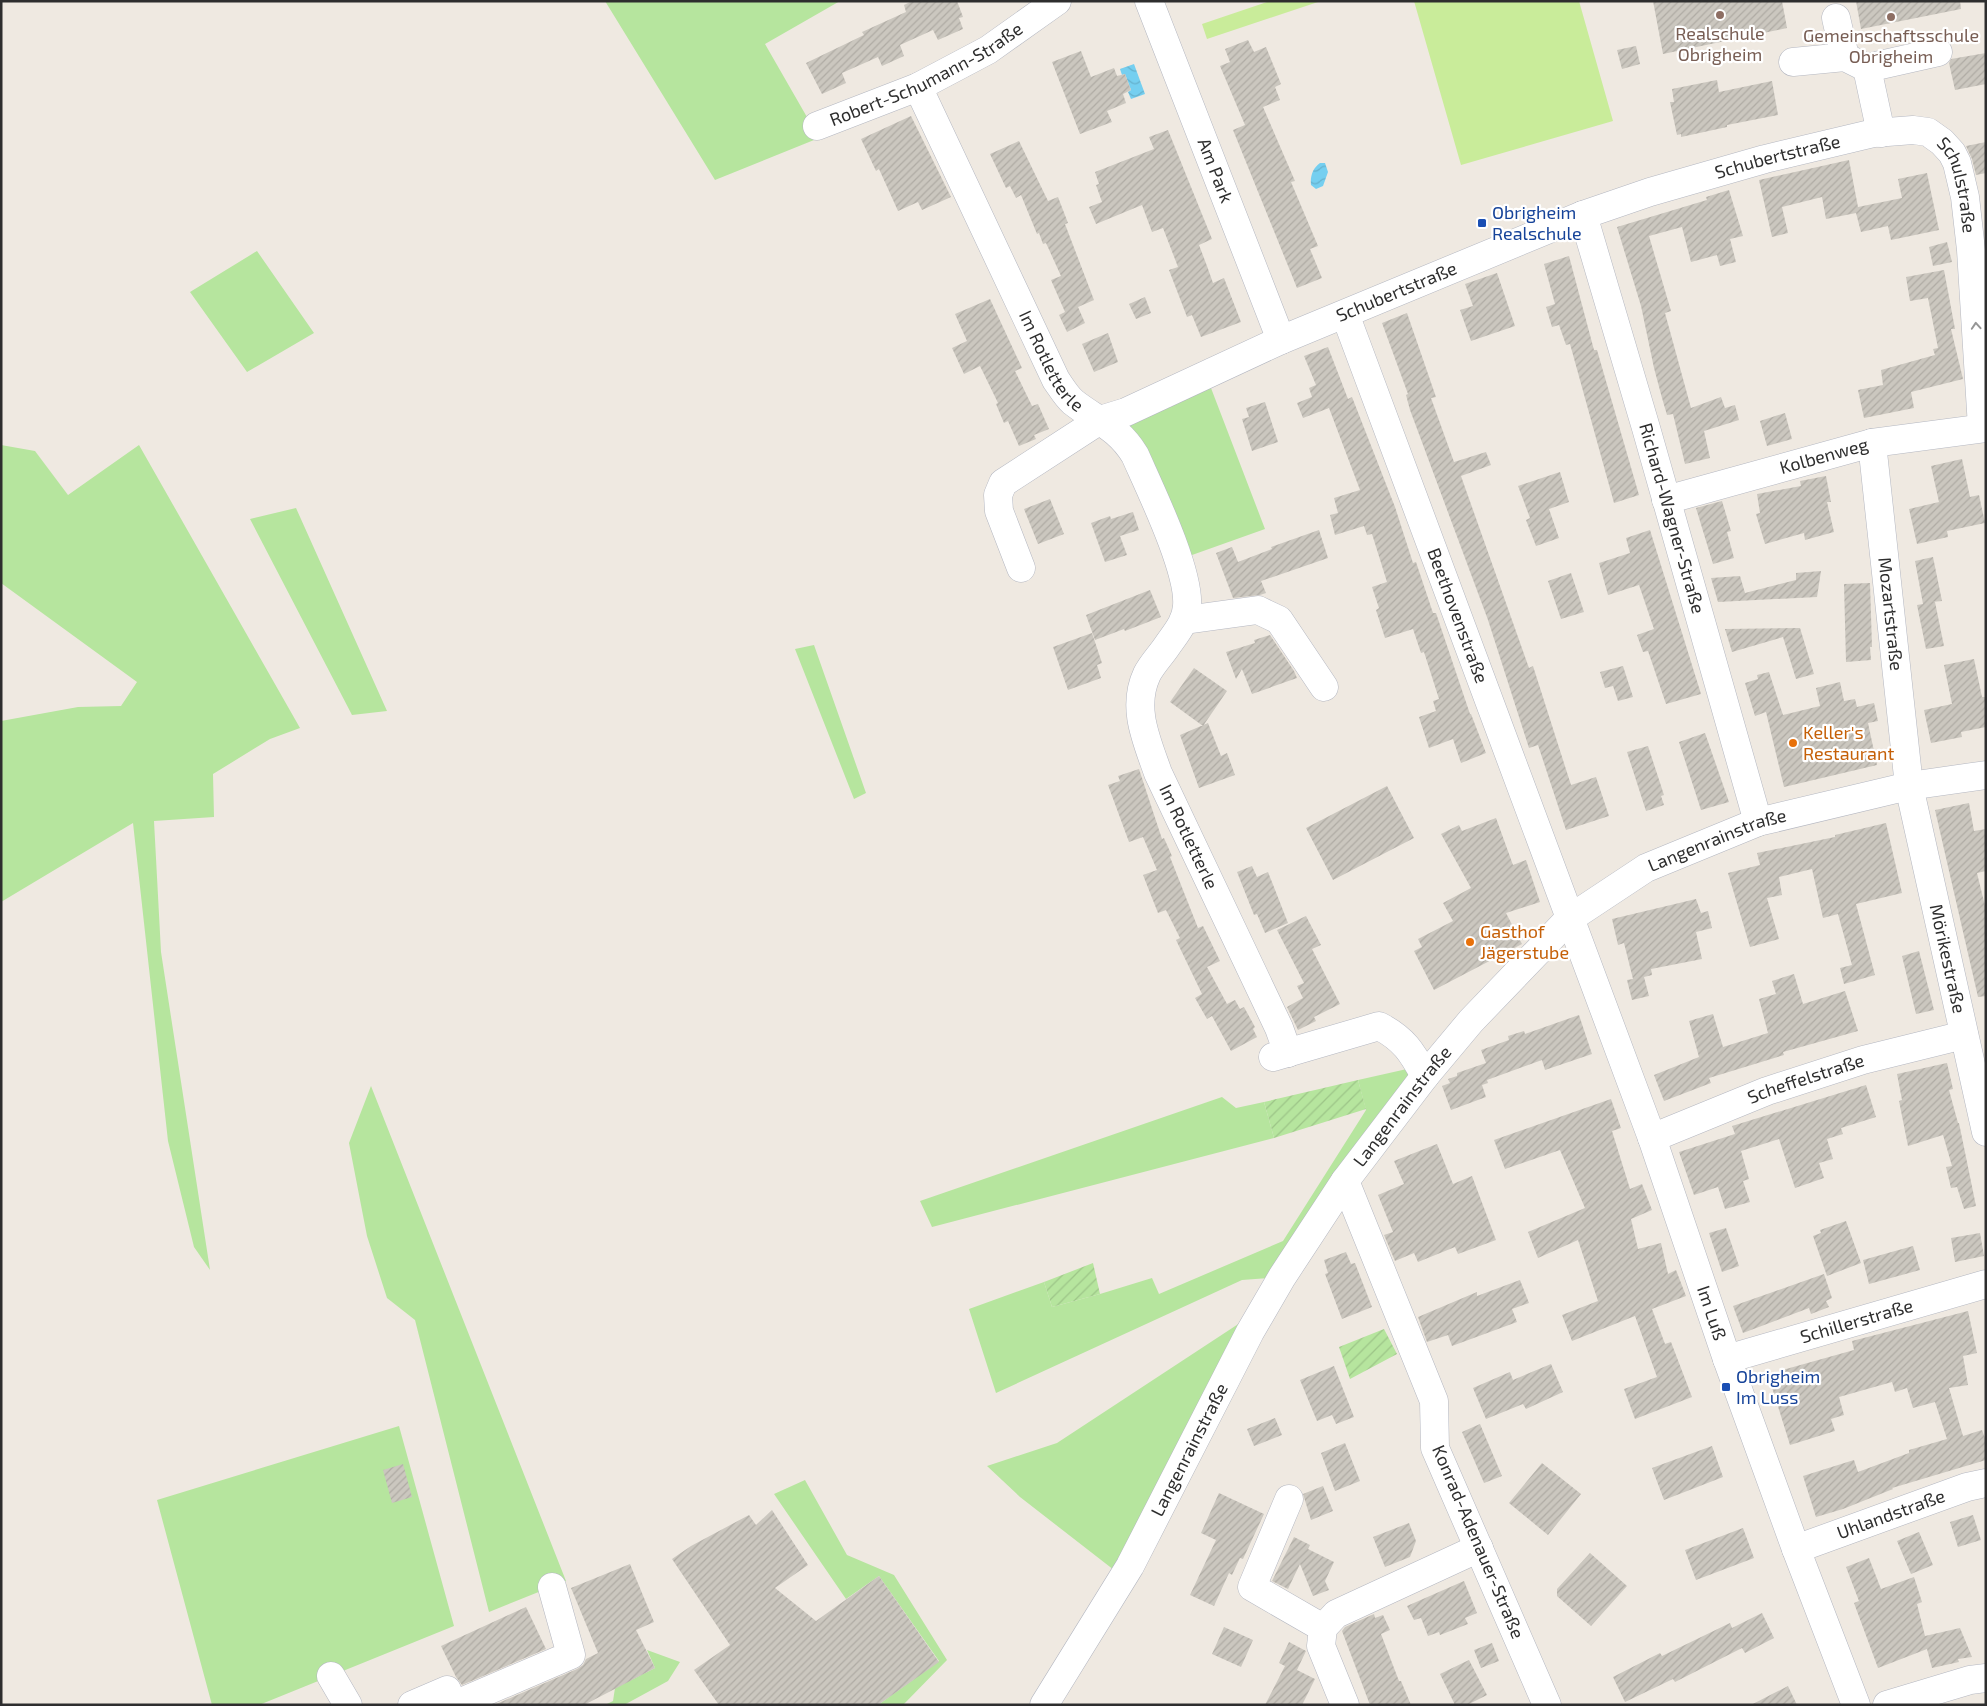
<svg xmlns="http://www.w3.org/2000/svg" width="1987" height="1706" font-family="'Exo 2',sans-serif">
<style>
.grass{fill:#b6e59e}
.garden{fill:url(#garden-furrows)}
.pitch{fill:#c9ec9a}
.water{fill:url(#water-waves)}
.building{fill:url(#building-hatch)}
.lines{fill:none;stroke-linecap:round;stroke-linejoin:round}
.minor-casing{stroke:#b4b7c1;stroke-width:29}
.minor{stroke:#fff;stroke-width:28}
.oneway{stroke:#969696}
.education-dot{fill:#8d6e63;stroke:#fff;stroke-width:2}
.transit-dot{fill:#1a4fb4;stroke:#fff;stroke-width:2}
.food-dot{fill:#e8710a;stroke:#fff;stroke-width:2}
.labels{text-anchor:middle;stroke-width:4.5;stroke-linejoin:round;paint-order:stroke}
.education-label{font-size:18px;fill:#785e54;stroke:#fff}
.street-label{font-size:18px;fill:#2e2e2e;stroke:#fff}
.transit-label{font-size:18px;fill:#164399;stroke:#fff;text-anchor:start}
.food-label{font-size:18px;fill:#c56008;stroke:#fff;text-anchor:start}
</style>
<defs>
<pattern id="garden-furrows" width="10" height="10" patternUnits="userSpaceOnUse" patternTransform="scale(1.25)"><rect width="10" height="10" fill="#b6e59e"/><path d="M-1 1l2-2M0 10L10 0M9 11l2-2" fill="none" stroke="#9dc588"/></pattern>
<pattern id="water-waves" width="16" height="10" patternUnits="userSpaceOnUse" patternTransform="scale(1.25)"><rect width="16" height="10" fill="#75cff0"/><path d="M0 5q4-4 8 0t8 0" fill="none" stroke="#66b2ce"/></pattern>
<pattern id="building-hatch" width="6" height="6" patternUnits="userSpaceOnUse" patternTransform="scale(1.25)"><rect width="6" height="6" fill="#cbc7bf"/><path d="M-1 1l2-2M0 6l6-6M5 7l2-2" fill="none" stroke="#afaba4"/></pattern>
</defs>
<rect width="100%" height="100%" fill="#efe9e1"/>
<path class="grass" d="M605 1H840L765 44 819 138 715 180Z
M257 251 314 333 247 372 190 292Z
M1206 375 1265 529 1178 560 1135 455 1126 412Z
M1 445 35 451 68 495 139 445 300 728 270 739 213 774 214 817 154 821 161 952 210 1270 194 1247 168 1141 133 823 1 902V721L78 707 121 706 137 682 1 583Z
M296 508 387 711 352 715 250 519Z
M814 645 866 793 854 799 795 649Z
M1379 1026 1425 1076 1282 1277 1242 1280 996 1393 969 1309 1044 1282 1052 1307 1100 1294 1152 1278 1159 1294 1283 1241 1366 1110 1358 1080 1407 1069Z
M371 1086 566 1581 489 1612 415 1320 387 1298 367 1236 349 1143Z
M1222 1097 1236 1108 1264 1102 1274 1138 932 1227 920 1201Z
M1252 1315 1123 1577 1020 1497 987 1466 1057 1443Z
M399 1426 454 1626 259 1705H212L157 1500Z
M805 1480 847 1555 894 1575 947 1660 903 1705H878L939 1661 879 1576 846 1599 774 1494Z
M647 1650 680 1662 668 1681 624 1705H605L613 1701 615 1688 655 1668Z"/>
<path class="garden" d="M1358 1080 1366 1109 1274 1138 1264 1102Z
M1093 1263 1100 1294 1052 1307 1044 1282Z
M1384 1329 1397 1354 1350 1379 1339 1347Z"/>
<path class="pitch" d="M1270 1H1321L1207 39 1202 24Z
M1414 1H1579L1613 121 1461 165Z"/>
<path class="water" d="M1134 64 1145 94 1131 99 1128 92 1131 90 1125 74 1122 75 1120 69Z
M1320 163H1325L1328 172 1323 186 1316 189 1311 185C1310 176 1313 168 1320 163Z"/>
<path class="building" d="M912 1H957L963 17 959 18 963 29 938 40 933 30 900 45 904 56 882 66 878 57 842 73 846 83 822 94 806 63 864 35 862 32 906 12 904 5Z
M1653 1H1782L1787 28 1663 54Z
M1856 1H1960L1961 9 1861 29Z
M1248 40 1254 52 1266 47 1281 84 1275 87 1280 100 1263 107 1295 181 1291 182 1318 246 1310 249 1322 278 1297 288 1233 130 1245 125 1220 66 1230 62 1225 49Z
M1636 46 1640 64 1622 69 1617 50Z
M1081 51 1091 77 1114 68 1117 76 1125 74 1131 90 1123 94 1126 103 1107 111 1112 122 1080 134 1052 62Z
M1986 53V84L1955 90 1949 63 1951 59Z
M1717 80 1719 92 1772 81 1778 115 1727 125V127L1681 137V134L1677 135 1670 102H1674L1672 89Z
M911 116 951 197 922 210 918 202 898 211 879 169 876 171 861 139Z
M1168 130 1212 239 1199 245 1207 266 1213 283 1224 278 1241 322 1201 337 1192 315 1187 317 1169 270 1178 267 1163 228 1152 232 1142 205 1096 224 1089 207 1102 202 1096 185 1099 184 1095 172 1154 149 1149 137Z
M1019 141 1048 201 1058 197 1068 223 1065 224 1094 300 1078 307 1085 323 1067 332 1059 315 1065 312 1051 280 1061 276 1046 243 1043 244 1039 233 1037 234 1021 195 1016 198 1010 186 1006 188 990 154Z
M1986 142V173L1976 175 1972 159 1966 146Z
M1849 160 1858 207 1902 198 1898 179 1927 173 1939 230 1891 240 1888 226 1861 232 1856 213 1826 219 1822 197 1782 207 1788 233 1772 237 1759 180Z
M1729 190 1743 236 1730 239 1736 262 1720 266 1717 255 1691 262 1682 227 1649 236 1671 311 1665 313 1691 408 1721 397 1725 408 1735 405 1739 420 1704 431 1710 458 1685 464 1673 414 1667 415 1662 398 1654 368 1641 306 1617 227 1707 200 1706 197Z
M1947 242 1952 262 1933 266 1929 247Z
M1569 256 1594 350H1597L1639 495 1614 503 1570 344 1566 345 1559 325 1552 327 1546 307 1555 304 1544 264Z
M1944 270 1955 329H1951L1963 379 1911 392 1914 408 1864 418 1858 390 1883 385 1881 370 1935 355 1933 349 1938 348 1928 298 1910 301 1906 277Z
M1497 273 1515 326 1471 341 1460 310 1473 306 1465 284Z
M1145 297 1151 313 1136 319 1129 304Z
M990 299 1022 368 1015 371 1032 406 1038 404 1049 429 1034 435 1036 439 1019 446 1008 421 1004 423 996 404 998 403 980 366 964 374 952 348 967 341 955 314Z
M1407 313 1436 397 1431 398 1454 462 1486 452 1491 465 1461 476 1529 668 1533 666 1571 785 1596 777 1609 816 1566 830 1538 745 1529 748 1488 620 1410 410 1406 395 1408 394 1382 323Z
M1108 333 1118 362 1094 372 1082 344Z
M1328 347 1348 399 1352 397 1395 507 1413 563 1416 562 1433 613H1436L1470 714H1471L1486 753 1461 763 1453 739 1429 748 1419 717 1436 711 1433 701 1439 699 1424 652 1421 653 1413 629 1385 638 1376 610 1379 608 1372 587 1387 582 1372 534 1367 535 1364 526 1335 535 1330 515 1338 513 1334 498 1360 490 1329 408 1303 418 1297 403 1312 397 1309 388 1316 385 1304 356Z
M1265 402 1278 442 1252 451 1242 419 1249 417 1246 408Z
M1785 413 1792 439 1767 446 1760 421Z
M1962 459 1970 497 1979 495 1985 523 1947 531 1948 537 1917 544 1909 509 1939 502 1931 466Z
M1560 472 1569 502 1549 509 1559 538 1536 546 1526 520 1530 518 1518 486Z
M1826 476 1831 502H1827L1834 532 1805 540 1804 533 1765 544 1756 514 1760 513 1757 494 1801 486 1800 481Z
M1050 499 1064 534 1038 544 1024 509Z
M1722 501 1731 531 1727 532 1734 558 1713 564 1696 508Z
M1133 512 1139 530 1120 536 1127 555 1105 562 1091 523 1110 516 1111 519Z
M1319 530 1328 558 1261 581 1266 593 1260 595 1233 598 1216 553 1232 547 1238 562 1272 549 1271 547Z
M1650 530 1701 694 1666 704 1648 651 1643 652 1637 635 1654 629 1639 585 1608 595 1599 563 1630 553 1626 538Z
M1933 557 1942 601 1932 602H1935L1944 646 1926 649 1917 605 1923 604 1915 561Z
M1821 571 1817 597 1718 602 1711 578 1740 576 1745 593 1796 580V573Z
M1571 573 1584 612 1561 619 1548 581Z
M1870 583 1872 647H1870L1871 660 1846 662 1844 584Z
M1150 590 1161 617 1125 631 1124 629 1095 640 1086 615Z
M1800 628 1814 674 1796 679 1783 637 1732 652 1725 629Z
M1092 633 1102 663 1097 665 1101 678 1068 690 1053 647Z
M1270 635 1294 671 1297 678 1252 694 1242 669 1236 679 1226 652 1255 643 1254 640Z
M1974 659 1982 697H1986V727L1961 732 1962 737 1931 743 1924 710 1952 704 1944 665Z
M1623 666 1633 697 1618 701 1613 686 1605 688 1600 672Z
M1194 668 1227 691 1203 726 1170 702Z
M1769 672 1783 715 1820 706 1816 688 1840 682 1844 701 1855 699 1857 707 1874 703 1878 721 1868 723 1877 765 1784 787 1766 712 1755 716 1745 683 1758 679 1757 675Z
M1208 723 1221 756 1227 753 1235 775 1199 788 1180 735Z
M1705 733 1729 802 1701 810 1679 742Z
M1648 746 1664 795 1661 796 1664 805 1646 811 1627 752Z
M1139 769 1162 839 1164 838 1172 856 1170 857 1198 928 1203 926 1220 961 1207 967 1227 1004 1235 1000 1240 1009 1244 1007 1255 1027 1253 1029 1257 1037 1231 1051 1212 1016 1207 1019 1195 998 1202 994 1176 940 1180 938 1166 910 1158 913 1143 875 1157 870 1143 837 1129 842 1108 785 1120 781 1118 776Z
M1387 786 1414 838 1333 880 1306 828Z
M1969 803 1974 831 1986 829V871L1977 873 1986 910V996L1978 997 1935 810Z
M1496 818 1513 865 1526 860 1540 902 1506 913 1522 944 1434 990 1414 951 1422 947 1418 939 1453 921 1443 903 1471 888 1441 834 1459 825 1462 831Z
M1886 823 1902 893 1856 904 1875 975 1844 984 1840 968 1852 965 1838 914 1823 918 1812 869 1779 877 1782 895 1767 898 1779 939 1750 947 1728 873 1760 865 1757 853 1835 837V835Z
M1252 866 1257 877 1268 872 1288 923 1265 933 1257 914 1254 915 1237 872Z
M1696 899 1701 913 1708 911 1712 928 1696 932 1702 959 1651 969 1652 975 1644 977 1649 996 1632 1000 1627 980 1633 979 1624 943 1618 945 1612 919Z
M1306 916 1321 945 1312 949 1340 1004 1314 1017 1316 1021 1298 1030 1287 1007 1303 998 1297 986 1304 983 1277 930Z
M1919 951 1934 1010 1916 1014 1902 956Z
M1794 974 1803 1004 1845 991 1858 1031 1783 1052 1784 1055 1709 1078 1711 1083 1664 1101 1654 1075 1699 1057 1689 1021 1713 1014 1723 1047 1768 1033 1759 999 1776 994 1772 981Z
M1579 1015 1592 1054 1545 1070 1542 1060 1487 1080 1488 1083 1482 1085 1486 1097 1451 1110 1442 1086 1450 1083 1448 1079 1457 1076V1073L1486 1063 1481 1050 1509 1040 1508 1036 1524 1031 1525 1034Z
M1947 1063 1953 1089 1949 1090 1958 1123H1959L1976 1206 1964 1209 1957 1187 1951 1188 1946 1167 1952 1166 1943 1135 1908 1146 1899 1101 1902 1100 1897 1074Z
M1866 1085 1876 1117 1841 1128 1843 1134 1827 1139 1833 1159 1819 1163 1824 1178 1795 1188 1779 1139 1741 1151 1749 1179 1743 1181 1750 1202 1725 1209 1718 1187 1694 1195 1679 1152 1735 1134 1732 1126Z
M1611 1099 1621 1128 1612 1131 1630 1189 1642 1184 1652 1210 1631 1219 1638 1249 1661 1243 1668 1274 1676 1270 1686 1296 1652 1309 1665 1344 1671 1342 1692 1397 1635 1419 1624 1389 1657 1377 1635 1316 1572 1341 1562 1315 1598 1301 1578 1240 1538 1258 1528 1232 1585 1208 1560 1150 1505 1169 1494 1140Z
M1437 1144 1453 1184 1472 1176 1496 1240 1458 1254 1455 1247 1418 1262 1414 1253 1395 1261 1384 1235 1393 1232 1378 1195 1404 1184 1394 1161Z
M1846 1221 1861 1263 1827 1276 1813 1236 1821 1233 1820 1230Z
M1726 1228 1739 1266 1722 1272 1709 1233Z
M1980 1233 1984 1256 1955 1262 1951 1238Z
M1913 1246 1920 1270 1869 1284 1863 1260Z
M1346 1252 1351 1264 1355 1263 1372 1307 1342 1319 1325 1274 1328 1273 1324 1260Z
M1824 1274 1832 1298 1826 1301 1829 1307 1811 1314 1809 1308 1743 1333 1733 1306Z
M1520 1280 1529 1303 1512 1309 1517 1322 1452 1346 1448 1335 1427 1342 1418 1317 1477 1292V1296Z
M1968 1311 1977 1353 1963 1356 1968 1385 1949 1388 1963 1436 1982 1430 1986 1441V1460L1892 1488 1893 1489 1843 1509 1816 1517 1803 1476 1854 1460 1858 1472 1909 1453V1450L1947 1439 1935 1402 1913 1408 1907 1388 1895 1392 1892 1382 1839 1397 1844 1415 1831 1419 1835 1431 1790 1445 1770 1381 1781 1378 1779 1371 1854 1350 1852 1341Z
M1551 1364 1563 1392 1526 1409 1523 1404 1486 1419 1473 1388 1510 1372 1513 1380Z
M1334 1366 1354 1417 1336 1424 1332 1415 1317 1421 1300 1380Z
M1275 1418 1282 1435 1254 1446 1247 1429Z
M1480 1424 1502 1476 1484 1483 1462 1432Z
M1345 1443 1360 1481 1335 1491 1321 1453Z
M1712 1446 1723 1477 1664 1500 1652 1468Z
M1542 1463 1581 1494 1548 1535 1509 1503Z
M403 1464 412 1497 392 1503 383 1470Z
M1323 1486 1333 1511 1311 1520 1303 1494Z
M1219 1493 1264 1514 1243 1559 1240 1558 1232 1575 1229 1573 1214 1606 1190 1595 1216 1540 1201 1533Z
M772 1510 808 1565 775 1588 816 1621 879 1576 939 1662 878 1705H719L694 1670 730 1645 672 1559 691 1546 749 1515 756 1525Z
M1973 1515 1981 1540 1958 1547 1950 1522Z
M1409 1523 1416 1541 1410 1557 1385 1567 1373 1537Z
M1743 1528 1754 1558 1696 1580 1685 1550Z
M1919 1532 1933 1565 1911 1574 1897 1541Z
M1294 1537 1310 1545 1308 1549 1334 1562 1325 1581 1329 1590 1313 1596 1300 1564 1288 1589 1272 1581Z
M1590 1553 1627 1586 1591 1626 1557 1596V1589Z
M1869 1558 1881 1589 1914 1577 1922 1602 1917 1604 1925 1636 1960 1628 1972 1657 1958 1659 1959 1662 1932 1668 1927 1649 1878 1668 1854 1603 1859 1601 1846 1567Z
M630 1564 654 1622 636 1630 655 1668 584 1705H494L577 1669 583 1665 586 1659 598 1653 571 1588Z
M1464 1581 1477 1613 1465 1618 1468 1624 1440 1635 1439 1632 1428 1636 1421 1618 1414 1620 1407 1606Z
M526 1607 546 1649 462 1685 456 1677 441 1646Z
M1762 1613 1774 1638 1745 1653 1742 1648 1675 1682 1673 1679 1625 1702 1613 1677 1660 1653 1662 1656 1730 1623 1732 1628Z
M1374 1614 1375 1618 1383 1615 1390 1630 1381 1634 1399 1681H1401L1411 1705H1370L1342 1631 1345 1627Z
M1224 1627 1253 1640 1241 1667 1212 1654Z
M1289 1642 1306 1651 1297 1670 1315 1679 1302 1705H1265L1285 1666 1279 1663Z
M1492 1643 1499 1661 1481 1668 1474 1650Z
M1469 1660 1487 1695 1467 1705H1455L1440 1674Z
M1788 1686 1797 1705H1751Z"/>
<g class="lines">
<defs>
<g id="minor">
<path id="s1" d="M1149 1 1281 340"/>
<path d="M1836 18 1845 57"/>
<path d="M1793 62 1845 57 1867 68"/>
<path id="s2" d="M918 87 1056 380C1061 387 1066 396 1073 402 1097 421 1118 427 1135 455 1150 489 1190 571 1187 606 1186 622 1176 633 1167 646 1161 655 1152 664 1147 674 1131 708 1147 741 1158 773L1279 1028 1288 1053"/>
<path id="s3" d="M817 126 918 87 988 50 1057 1"/>
<path d="M1881 133 1867 68 1938 52"/>
<path id="s4" d="M1583 215 1646 428 1758 822"/>
<path id="s5" d="M1345 314 1652 1138 1727 1359 1796 1549 1856 1705"/>
<path id="s6" d="M1872 443 1909 786 1986 1132"/>
<path id="s7" d="M1666 500 1872 443 1986 428"/>
<path id="s8" d="M1021 568 999 511 998 495 1003 483 1100 420 1126 412 1281 340 1583 215 1650 192 1765 159 1874 133 1913 130 1928 132 1942 142 1952 153 1957 163 1965 197 1971 250 1982 427"/>
<path d="M1185 620 1258 610 1279 620 1324 687"/>
<path d="M1273 1057 1379 1026C1404 1039 1412 1052 1425 1076"/>
<path id="s9" d="M1652 1138 1767 1091 1863 1060 1964 1035"/>
<path d="M1345 1181 1434 1401 1435 1448 1547 1705"/>
<path id="s10" d="M1727 1359 1986 1284"/>
<path d="M1289 1499 1252 1587 1323 1628"/>
<path id="s11" d="M1796 1549 1967 1487 1986 1483"/>
<path d="M331 1676 348 1705"/>
<path d="M412 1705 447 1690 453 1705"/>
<path d="M454 1705 571 1655 552 1587"/>
<path id="s12" d="M1044 1705 1130 1566 1250 1332 1282 1277 1345 1181 1425 1076 1471 1021 1569 919 1646 868 1758 822 1909 786 1986 775"/>
<path d="M1345 1705 1321 1646 1323 1628 1336 1614 1479 1548"/>
<path d="M1887 1705 1970 1680 1986 1678"/>
</g>
</defs>
<use href="#minor" class="minor-casing"/>
<use href="#minor" class="minor"/>
</g>
<defs><path id="oneway-chevron" d="M-2-3.5L2.5 0L-2 3.5" fill="none" stroke-width="1.6" stroke-linecap="round" stroke-linejoin="round" transform="scale(1.25)"/></defs>
<use class="oneway" href="#oneway-chevron" transform="translate(1976 326) rotate(-94)"/>
<g class="education-dot">
<circle cx="1720" cy="15" r="5"/>
<circle cx="1891" cy="17" r="5"/>
</g>
<g class="transit-dot">
<rect x="1477" y="218" width="10" height="10" rx="2.5"/>
<rect x="1721" y="1382" width="10" height="10" rx="2.5"/>
</g>
<g class="food-dot">
<circle cx="1793" cy="743" r="5"/>
<circle cx="1470" cy="942" r="5"/>
</g>
<g class="labels">
<g class="education-label">
<text x="1720" y="40">Realschule<tspan x="1720" dy="21">Obrigheim</tspan></text>
<text x="1891" y="42">Gemeinschaftsschule<tspan x="1891" dy="21">Obrigheim</tspan></text>
</g>
<g class="street-label">
<text dy="6" stroke="none"><textPath href="#s3" startOffset="121">Robert-Schumann-Straße</textPath></text>
<text dy="6" stroke="none"><textPath href="#s8" startOffset="934">Schubertstraße</textPath></text>
<text dy="6" stroke="none"><textPath href="#s1" startOffset="182">Am Park</textPath></text>
<text dy="6" stroke="none"><textPath href="#s8" startOffset="1152">Schulstraße</textPath></text>
<text dy="6" stroke="none"><textPath href="#s8" startOffset="529">Schubertstraße</textPath></text>
<text dy="6" stroke="none"><textPath href="#s2" startOffset="305">Im Rotletterle</textPath></text>
<text dy="6" stroke="none"><textPath href="#s7" startOffset="164">Kolbenweg</textPath></text>
<text dy="6" stroke="none"><textPath href="#s4" startOffset="316">Richard-Wagner-Straße</textPath></text>
<text dy="6" stroke="none"><textPath href="#s6" startOffset="172">Mozartstraße</textPath></text>
<text dy="6" stroke="none"><textPath href="#s5" startOffset="322">Beethovenstraße</textPath></text>
<text dy="6" stroke="none"><textPath href="#s2" startOffset="848">Im Rotletterle</textPath></text>
<text dy="6" stroke="none"><textPath href="#s12" startOffset="1119">Langenrainstraße</textPath></text>
<text dy="6" stroke="none"><textPath href="#s6" startOffset="522">Mörikestraße</textPath></text>
<text dy="6" stroke="none"><textPath href="#s9" startOffset="165">Scheffelstraße</textPath></text>
<text dy="6" stroke="none"><textPath href="#s12" startOffset="699">Langenrainstraße</textPath></text>
<text dy="6" stroke="none"><textPath href="#s5" startOffset="1064">Im Luß</textPath></text>
<text dy="6" stroke="none"><textPath href="#s10" startOffset="135">Schillerstraße</textPath></text>
<text dy="6" stroke="none"><textPath href="#s12" startOffset="294">Langenrainstraße</textPath></text>
<text dy="6" stroke="none"><textPath href="#s11" startOffset="101">Uhlandstraße</textPath></text>
<text transform="translate(1478 1542) rotate(67)" y="6">Konrad-Adenauer-Straße</text>
</g>
<g class="transit-label">
<text x="1492" y="219">Obrigheim<tspan x="1492" dy="21">Realschule</tspan></text>
<text x="1736" y="1383">Obrigheim<tspan x="1736" dy="21">Im Luss</tspan></text>
</g>
<g class="food-label">
<text x="1803" y="739">Keller's<tspan x="1803" dy="21">Restaurant</tspan></text>
<text x="1480" y="938">Gasthof<tspan x="1480" dy="21">Jägerstube</tspan></text>
</g>
</g>
<rect width="1987" height="1706" fill="none" stroke="#2e2e2e" stroke-width="5"/>
</svg>
